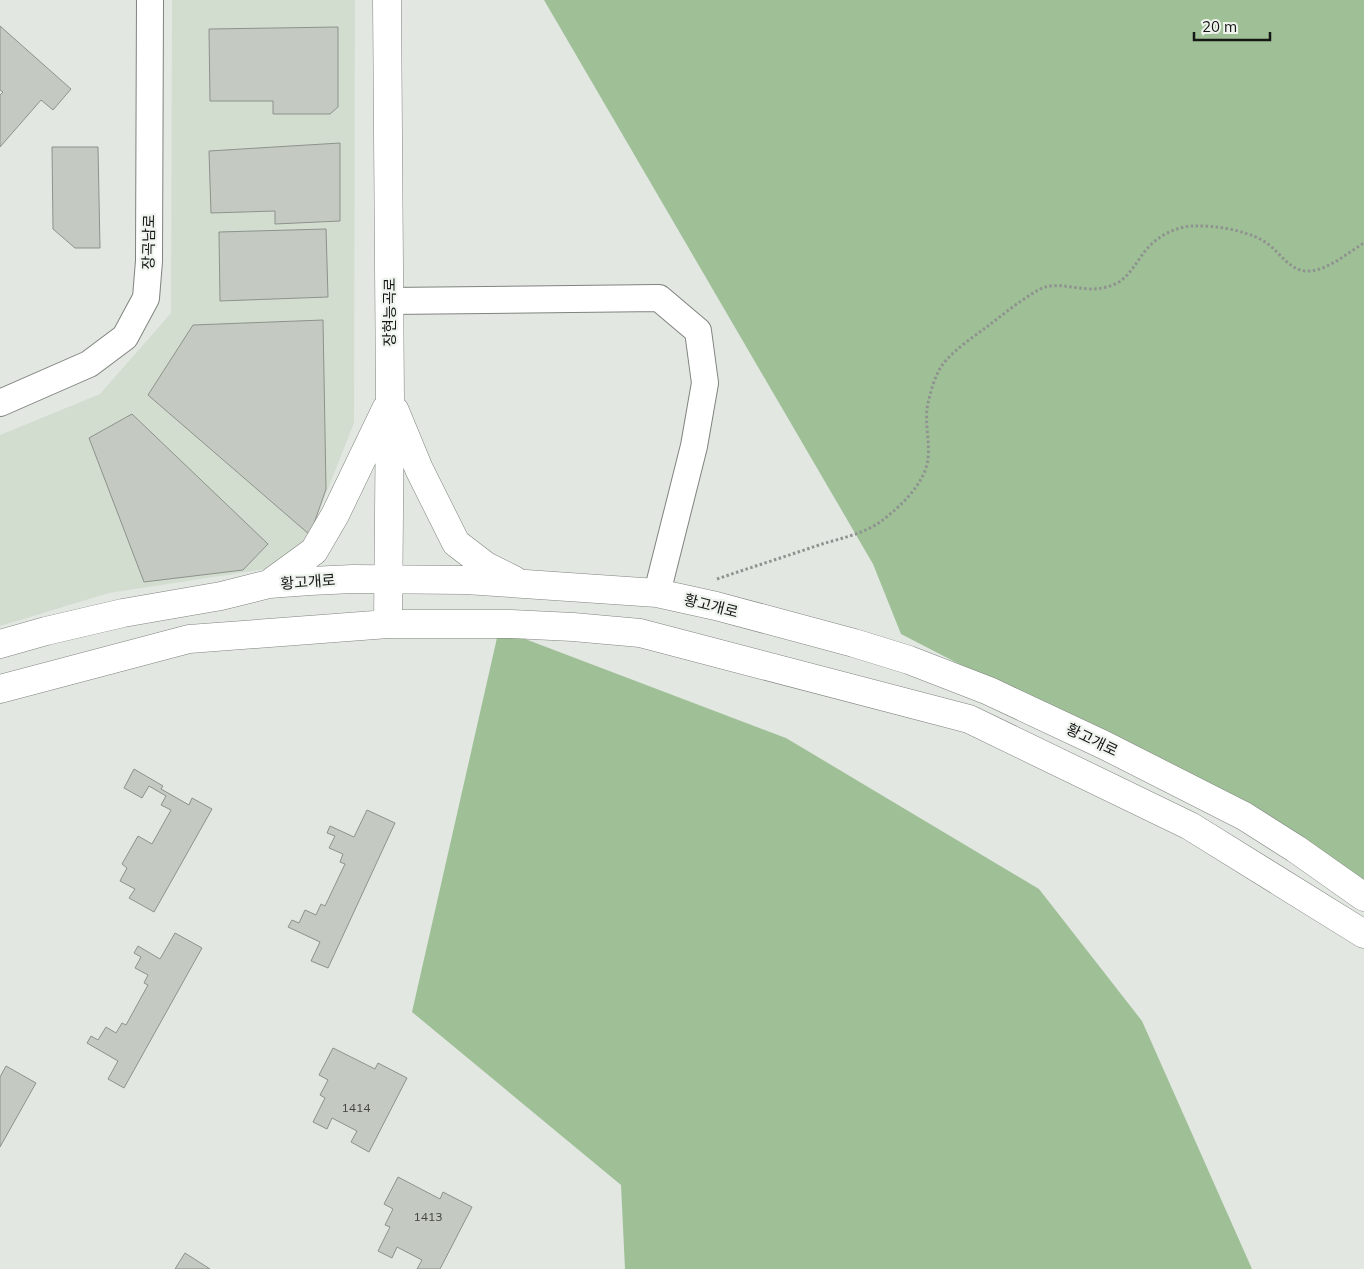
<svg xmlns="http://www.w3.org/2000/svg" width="1364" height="1269" font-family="Mulish,'Noto Sans KR',sans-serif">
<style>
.built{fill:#d2ddd0}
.green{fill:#9fc097}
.building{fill:#c4c9c2;stroke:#8d928b}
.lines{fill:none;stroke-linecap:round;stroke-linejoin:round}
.minor-casing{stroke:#7f847e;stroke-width:28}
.major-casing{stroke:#7f847e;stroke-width:29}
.path{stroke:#8f938f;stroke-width:3;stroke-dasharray:2.5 2.5;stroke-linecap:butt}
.minor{stroke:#fff;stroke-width:26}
.major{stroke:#fff;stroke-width:28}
.labels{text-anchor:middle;stroke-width:4.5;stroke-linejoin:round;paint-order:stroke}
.number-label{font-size:12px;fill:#424441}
.street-label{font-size:15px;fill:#161816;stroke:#eff5ee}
</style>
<rect width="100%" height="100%" fill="#e2e7e1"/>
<path class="built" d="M172 0H355L354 423 298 564 109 593 0 626V435L100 394 171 313Z"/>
<path class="green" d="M544 0H1364V889L1268 824 901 634 873 564Z
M499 629 786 738 1039 889 1142 1021 1252 1269H625L621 1185 412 1012Z"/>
<path class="building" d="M0 26 71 89 53 110 41 100 0 147V95L3 92 0 90Z
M338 27V107L330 114H273V101H210L209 29Z
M340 143V221L275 224V211L211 213 209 151Z
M52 147H98L100 248H75L53 229Z
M326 229 328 297 220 301 219 232Z
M323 320 326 489 310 535 148 395 193 325Z
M132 414 268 544 243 570 144 582 89 438Z
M134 769 163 786 161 789 189 805 192 798 212 809 154 912 129 898 135 889 120 881 127 868 122 864 138 836 152 844 171 810 161 805 166 796 149 786 142 798 124 788Z
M367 810 395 823 328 968 311 961 320 942 288 927 292 920 299 923 305 910 316 915 321 904 325 906 345 864 340 862 343 854 329 848 335 836 327 833 330 826 354 837Z
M175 933 202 948 124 1088 108 1079 118 1061 87 1043 91 1036 98 1040 106 1027 116 1033 122 1023 126 1025 148 985 144 983 148 975 135 968 141 957 134 953 138 946 160 959Z
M333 1048 375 1069 378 1063 407 1078 369 1152 351 1142 357 1131 332 1118 327 1129 313 1122 325 1098 320 1095 328 1080 319 1075Z
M6 1066 36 1083 0 1147V1077Z
M398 1177 440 1199 443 1192 472 1207 440 1269H417L422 1260 397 1247 392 1258 378 1251 390 1227 385 1225 393 1209 384 1204Z
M185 1253 210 1269H175Z"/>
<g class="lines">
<defs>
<path id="minor" d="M389 301 659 298 698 331 705 383 694 446 657 593
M0 403 89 364 125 337 146 298 149 261 150 0"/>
<path id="major" d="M387 0 390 401 388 624
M395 411 419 469 456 543 486 566 514 580
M270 583 314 551 335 515 386 409
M0 644 46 631 123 613 221 596 269 584 310 581 353 579 466 580 657 593 716 606 854 643 909 660 989 691 1104 745 1244 816 1296 849 1364 897
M0 689 189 639 388 624H511L573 627 640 633 969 719 1190 826 1364 934"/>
</defs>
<use href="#minor" class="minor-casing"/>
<use href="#major" class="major-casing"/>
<path class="path" d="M717 579C752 567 787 556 822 544 842 538 867 533 884 519 902 505 926 482 928 458 930 440 924 422 928 403 931 390 935 375 943 364 955 349 973 337 988 326 1005 313 1022 299 1040 289 1064 278 1088 299 1119 282 1131 274 1137 261 1146 250 1157 236 1177 226 1194 226 1214 225 1242 230 1260 239 1281 249 1289 277 1316 270 1333 266 1349 252 1364 243"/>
<use href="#minor" class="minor"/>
<use href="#major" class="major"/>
</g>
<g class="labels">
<g class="number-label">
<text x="356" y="1112">1414</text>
<text x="428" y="1221">1413</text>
</g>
<g class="street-label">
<text transform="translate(149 242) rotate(-89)" y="5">장곡남로</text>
<text transform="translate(390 312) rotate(-90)" y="5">장현능곡로</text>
<text transform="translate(308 582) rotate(-4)" y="5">황고개로</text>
<text transform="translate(711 606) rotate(14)" y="5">황고개로</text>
<text transform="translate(1092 740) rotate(26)" y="5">황고개로</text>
</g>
</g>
<path d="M1194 32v8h76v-8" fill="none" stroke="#161816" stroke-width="2.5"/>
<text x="1202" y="32" font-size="15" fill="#161816" stroke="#eff5ee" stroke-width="4" paint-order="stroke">20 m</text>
</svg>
